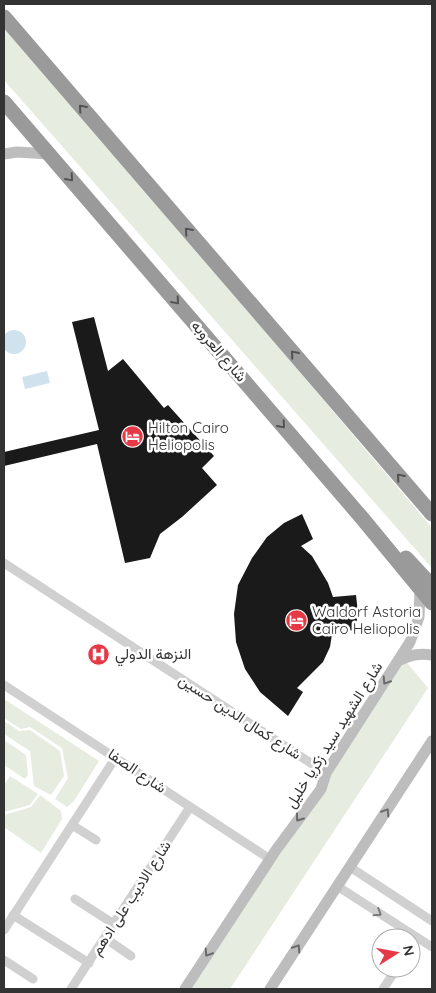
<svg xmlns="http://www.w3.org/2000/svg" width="436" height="993" font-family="Quicksand,Vazirmatn,sans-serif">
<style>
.green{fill:#e6ecdf}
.water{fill:#cfe2ee}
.building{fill:#1a1a1a}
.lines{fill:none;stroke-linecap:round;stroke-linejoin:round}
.street{stroke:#d0d0d0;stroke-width:9}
.secondary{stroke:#bdbdbd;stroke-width:11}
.highway{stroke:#9a9a9a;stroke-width:15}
.oneway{stroke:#525252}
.oneway2{stroke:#6a6a6a}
.oneway3{stroke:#7a7a7a}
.labels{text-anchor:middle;stroke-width:5;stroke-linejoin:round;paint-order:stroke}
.street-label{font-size:15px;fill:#333;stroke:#fff}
.poi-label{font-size:15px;fill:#333;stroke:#fff;text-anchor:start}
</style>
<rect width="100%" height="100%" fill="#fff"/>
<path class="green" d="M4 27 64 94 432 528V568L4 80Z
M404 659 428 688 230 989H192Z
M4 699 99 761 74 801 67 807 55 799 68 778 62 748 30 727 21 729 4 718Z
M4 721 19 731 30 730 60 751 64 776 51 795 34 786 30 751 4 734Z
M4 740 26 755 28 775 25 779 4 765Z
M10 776 38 794 30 805 4 812V785Z
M40 795 61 811 62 819 41 853 4 827V815L31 807Z"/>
<path class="water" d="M2 342a12 12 0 1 1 24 0a12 12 0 1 1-24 0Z
M47 371 50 383 25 389 22 377Z"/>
<path class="building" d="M94 317 108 371 123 359 164 408 168 405 214 456 202 468 217 485 182 517 160 534 150 558 125 563 97 444 4 466V452L99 430 72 322Z
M302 514 313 539 301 546 312 556 328 583 333 597 356 595 358 613 355 631 333 628 330 647 323 662 297 688 303 692 288 716 260 692 245 669 236 642 234 614 238 585 252 558 267 537 284 523Z"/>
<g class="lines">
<path class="street" d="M4 563 326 773
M4 685 270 859
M72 825 96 840
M350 867 432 921
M337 886 432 947
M75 899 114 924
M13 915 89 963
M4 930 116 757
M105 938 131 956
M4 960 33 979
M71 989 190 807
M383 989 397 968"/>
<path class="secondary" d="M4 154 17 152 49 154
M398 661C410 655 419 653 432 655
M185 989 276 850 321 789 326 773 410 642 419 617 420 589
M270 989 432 741"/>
<path class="highway" d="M4 17 432 514
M4 102 362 518 432 603
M406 558 432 586"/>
</g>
<defs><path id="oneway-chevron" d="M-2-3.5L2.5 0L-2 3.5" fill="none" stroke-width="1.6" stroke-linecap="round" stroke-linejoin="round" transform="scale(1.25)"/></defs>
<g class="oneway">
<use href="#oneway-chevron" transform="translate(82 108) rotate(-131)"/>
<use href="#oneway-chevron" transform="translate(70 178) rotate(49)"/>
<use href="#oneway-chevron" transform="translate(188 231) rotate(-131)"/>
<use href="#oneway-chevron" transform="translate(176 301) rotate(49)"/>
<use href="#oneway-chevron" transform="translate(294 354) rotate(-131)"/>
<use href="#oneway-chevron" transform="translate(282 425) rotate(49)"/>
<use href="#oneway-chevron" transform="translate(400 477) rotate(-131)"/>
</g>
<g class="oneway2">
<use href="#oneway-chevron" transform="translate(386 681) rotate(123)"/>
<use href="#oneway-chevron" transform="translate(386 812) rotate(-57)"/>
<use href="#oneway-chevron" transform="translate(299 818) rotate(126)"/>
<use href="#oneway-chevron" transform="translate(297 948) rotate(-57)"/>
<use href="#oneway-chevron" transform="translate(208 953) rotate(123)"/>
</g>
<use class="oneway3" href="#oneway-chevron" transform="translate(378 913) rotate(33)"/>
<defs>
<symbol id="hotel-disc" viewBox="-11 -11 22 22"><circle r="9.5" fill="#e63946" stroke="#fff"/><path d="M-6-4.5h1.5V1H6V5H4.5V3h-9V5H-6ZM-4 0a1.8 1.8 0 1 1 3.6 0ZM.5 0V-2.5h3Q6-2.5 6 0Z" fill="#fff"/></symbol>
<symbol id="hospital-disc" viewBox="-11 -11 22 22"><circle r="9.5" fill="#e63946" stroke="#fff"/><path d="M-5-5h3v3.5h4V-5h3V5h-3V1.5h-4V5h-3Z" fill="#fff"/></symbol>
</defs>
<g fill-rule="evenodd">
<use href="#hotel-disc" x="120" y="424" width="25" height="25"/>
<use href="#hotel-disc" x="284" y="608" width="25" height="25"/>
<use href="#hospital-disc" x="86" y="642" width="25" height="25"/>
</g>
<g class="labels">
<g class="street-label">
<text transform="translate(219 351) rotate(49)" y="5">شارع العروبه</text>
<text transform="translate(240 717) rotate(33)" y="5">شارع كمال الدين حسين</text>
<text transform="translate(334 735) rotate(-58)" y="5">شارع الشهيد سيد زكريا خليل</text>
<text transform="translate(137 771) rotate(34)" y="5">شارع الصفا</text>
<text transform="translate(131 898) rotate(-57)" y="5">شارع الاديب على ادهم</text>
</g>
<g class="poi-label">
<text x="148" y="433">Hilton Cairo<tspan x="148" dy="17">Heliopolis</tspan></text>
<text x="312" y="617">Waldorf Astoria<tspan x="312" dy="17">Cairo Heliopolis</tspan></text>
<text x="115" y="659">النزهة الدولي</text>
</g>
</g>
<rect width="436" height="993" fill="none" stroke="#333333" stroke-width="10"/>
<g transform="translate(396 953) rotate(79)"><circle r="24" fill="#ffffff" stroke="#adadad"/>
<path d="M0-4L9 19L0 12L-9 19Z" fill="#e63946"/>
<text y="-8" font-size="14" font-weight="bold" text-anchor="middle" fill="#333333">N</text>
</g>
</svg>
